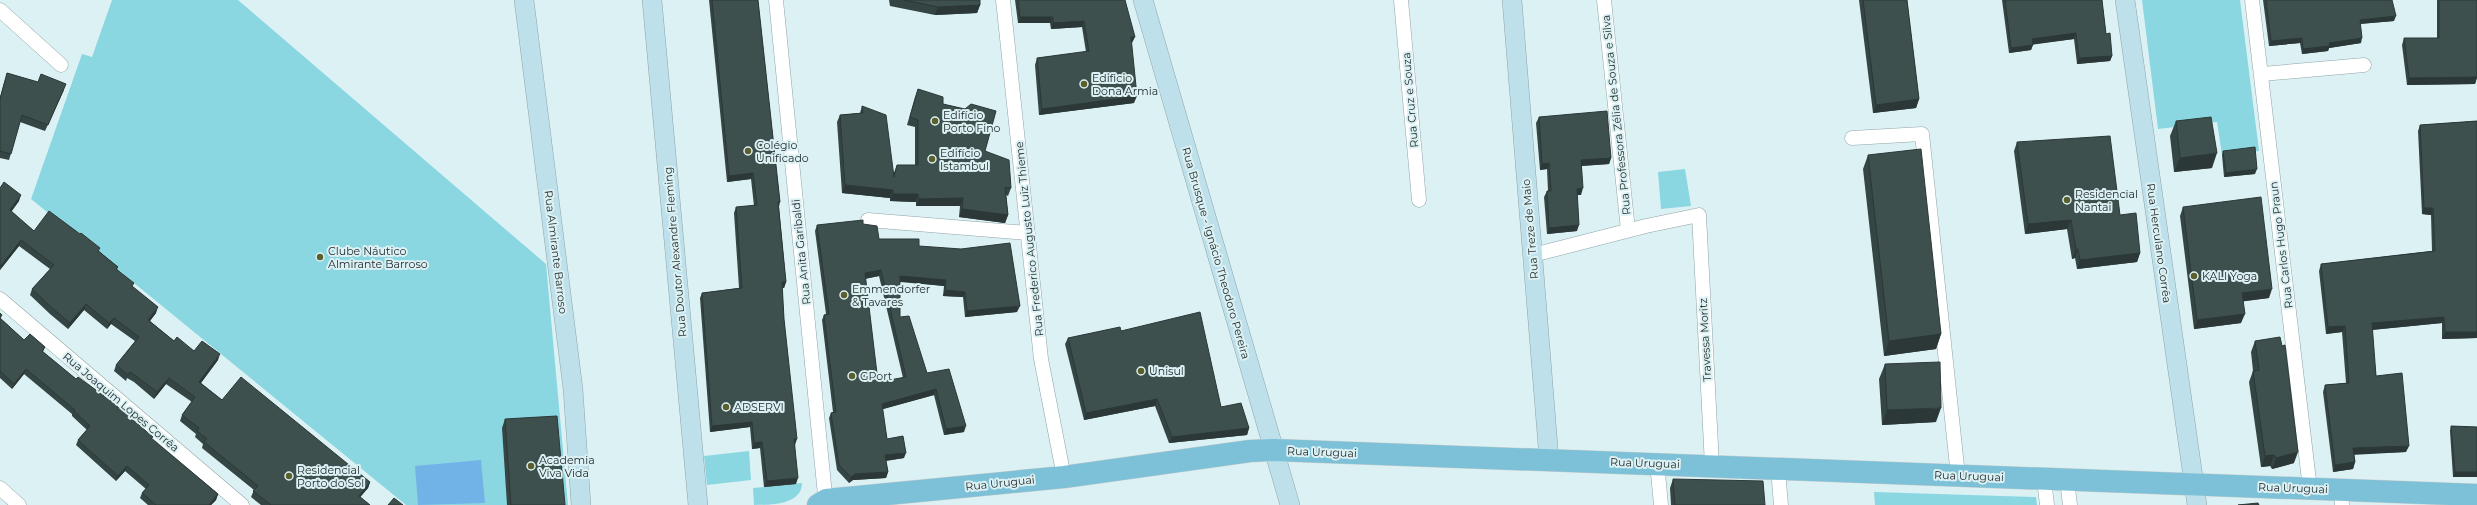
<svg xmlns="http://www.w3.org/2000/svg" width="2477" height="505" font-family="Montserrat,sans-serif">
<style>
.green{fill:#8ad7e2}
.water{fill:#72b3e7}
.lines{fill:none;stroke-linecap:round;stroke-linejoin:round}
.street-casing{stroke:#90a4a7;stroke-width:15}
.secondary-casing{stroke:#90a4a7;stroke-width:20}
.primary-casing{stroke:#cecfcf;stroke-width:23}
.street{stroke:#fff;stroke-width:14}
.secondary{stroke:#bee0eb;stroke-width:19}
.primary{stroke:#7cc1d7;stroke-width:22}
.wall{fill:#354543;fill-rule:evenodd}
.shaded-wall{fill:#2b3837}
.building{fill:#3e504e;stroke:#2b3837;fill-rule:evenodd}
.poi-dot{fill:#5a5f2c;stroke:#dcf1f4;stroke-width:1.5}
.labels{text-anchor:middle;stroke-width:4;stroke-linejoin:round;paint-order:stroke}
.poi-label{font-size:11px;fill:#1e2627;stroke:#dcf1f4;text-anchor:start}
.street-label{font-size:11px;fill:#1e2627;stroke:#dcf1f4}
</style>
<rect width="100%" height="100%" fill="#dcf1f4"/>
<path class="green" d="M112 0H238L546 264 568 505H406L31 199 82 54 92 57Z
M2142 0H2240L2259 151 2222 155 2217 122 2158 129Z
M1685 169 1691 206 1661 209 1658 172Z
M749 451 751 480 707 485 704 456Z
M802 483C802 505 770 505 754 505L753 488Z
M1874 492 2036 497 2037 505H1875Z"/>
<path class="water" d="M481 460 485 503 418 505 415 466Z"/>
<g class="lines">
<defs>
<path id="street" d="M776 0 826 505
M1003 0 1041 359 1064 477
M1401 0 1419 200
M1604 0 1628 230
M2252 0 2310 489
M0 10 61 65
M2262 74 2364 65
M1852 138 1922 134 1958 476
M868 220 1028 233
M1533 255 1646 226 1699 215 1712 465
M0 299 242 505
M1657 463 1661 505
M1778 469 1781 505
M2044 479 2047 505
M2067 480 2070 505
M0 488 19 505
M2341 490 2342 505"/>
<path id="secondary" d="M524 0 573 389 581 505
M652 0 698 505
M1143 0 1290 505
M1512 0 1549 459
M2125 0 2197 505"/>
<path id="primary" d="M818 505 826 500 1064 477 1250 451 1274 450 2477 495"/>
</defs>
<use href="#street" class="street-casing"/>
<use href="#secondary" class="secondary-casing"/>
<use href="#primary" class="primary-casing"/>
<use href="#street" class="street"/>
<use href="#secondary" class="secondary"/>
<use href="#primary" class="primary"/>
</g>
<path class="wall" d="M709 0H758L780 202 779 207 786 282 784 288H782L784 319 795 445 796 484 764 487 760 448 752 449 750 427 710 432 700 298 702 293 739 288 734 213 736 207 754 206 751 179 727 182Z
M889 0H980V5L977 13 935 15 890 6Z
M1015 0H1125L1132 43H1131L1134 103 1039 115 1035 65 1037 58 1086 52 1082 27 1051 29 1050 23H1018Z
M1859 0H1907L1919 99 1916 108 1873 113Z
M2002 0H2102L2106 34 2112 56 2110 61 2077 64 2074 39 2033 44 2031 50 2009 53Z
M2263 0H2392L2394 21 2360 24 2361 43 2329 48 2328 51 2302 54 2300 43 2269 46Z
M2437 0H2477V78L2475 84 2407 85 2402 45 2404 38H2437Z
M7 73 64 90 45 131 20 122 9 160 0 158V97Z
M918 89 943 104 985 151 1011 188 1008 196 1006 195 1008 215 1005 223 959 217 960 206H916V202L890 201V198L842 193 837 122 840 115 860 113 862 106 893 175 897 165H915V127L907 125 915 97Z
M1539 117 1611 158 1609 164 1582 166 1581 195H1577V231L1547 234 1544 197 1547 191H1548L1547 169 1540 170 1536 123Z
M2176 121 2212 168 2174 172 2170 136Z
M2477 121V338L2442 339V323L2372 330 2376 376 2406 452 2354 454 2355 462 2353 469 2333 472 2323 392 2325 385 2346 383 2342 332 2326 334 2319 271 2321 264 2432 251 2431 215 2422 214 2418 131 2420 125Z
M2017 142 2120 215 2140 253 2137 262 2077 269 2075 258 2072 259 2067 229 2025 234 2014 151Z
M2223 151 2255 174 2224 177 2222 155Z
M1868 155 1941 334 1936 349 1884 356 1863 169Z
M0 188 19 201 11 212 34 231 99 251 118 267 117 269 156 313 150 321 174 341 194 351 218 360 201 383 222 400 370 482 368 488 360 497 370 505H261L251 497 254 490 202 448 203 444 195 437 196 434 180 421 182 415 192 402 166 384 154 399 134 382 127 378 126 381 114 371 116 365 135 341 111 324 107 329 84 310 68 329 50 314 30 295 32 289 50 269 19 246 0 270Z
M2183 207 2269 298 2243 301 2241 323 2194 329 2180 216Z
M863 224 879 239 919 246 1017 312 965 317 963 297 943 296 944 286 900 282V317L927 373 964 432 944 435 934 395 882 409 887 439 904 458 886 461 888 472 886 478 853 480 849 483 837 470 829 418 831 413 833 412 822 320 824 315 826 314 815 231 817 225ZM879 276 903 378 878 382 865 279Z
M0 313 1 319 24 340 45 347 43 352 76 379 152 439 218 494 216 500 211 505H148L140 498 142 493 146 489 125 471 116 481 76 445 78 440 87 430 72 416V414L24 374 12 389 0 378Z
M1121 331 1249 428 1247 435 1169 443 1155 406 1084 420 1065 344 1068 338Z
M2255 341 2294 463 2272 469 2270 466 2261 467 2249 382 2253 371 2251 352Z
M1885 364 1936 422 1882 425 1879 379Z
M505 419 565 505H507L502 428Z
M2451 426 2477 427V477H2453L2450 431Z
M1673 479 1765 505H1671L1670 488Z"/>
<path class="shaded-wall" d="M980 5 977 13 935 15 938 7Z
M2396 16 2394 21 2358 24 2360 20Z
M1020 17H1053L1050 23H1018Z
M1084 21 1082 27 1051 29 1053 23Z
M2076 33 2074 39 2030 45 2032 39Z
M1131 37H1135L1132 43 1128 44Z
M2302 38 2300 43 2269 46 2271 41Z
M2362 38 2361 43 2329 48 2328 51 2302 54 2303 49 2329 43Z
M2033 45 2031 50 2009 53 2011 48Z
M2112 56 2110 61 2077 64 2079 58Z
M2477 77 2475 84 2407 85 2409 78Z
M1137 96 1134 103 1039 115 1042 109Z
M1919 99 1916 108 1873 113 1876 105Z
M2217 153 2212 168 2174 172 2180 158Z
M1611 158 1609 164 1579 166 1581 160Z
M1549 163 1547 169 1540 170 1542 164Z
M2257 169 2255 174 2224 177 2226 173Z
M753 173 751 179 727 182 729 176Z
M845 185 893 190 890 198 842 193Z
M1583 188 1581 195H1574L1577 189Z
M893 194H918L916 202 890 201Z
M21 195 19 201 8 216 10 210Z
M963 198 960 206H916L919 199Z
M2424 208H2433L2431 215 2422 214Z
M962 209 1008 215 1005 223 959 217Z
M2071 220 2067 229 2025 234 2028 224Z
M1579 225 1577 231 1547 234 1549 228Z
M21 240 19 246 0 270 1 266Z
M2076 249H2078L2075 258 2072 259Z
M2140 253 2137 262 2077 269 2080 260Z
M881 270 879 276 863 279 865 273Z
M900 276 946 280 944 286 898 281Z
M782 282H786L784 288H780Z
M2272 289 2269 298 2239 302 2242 293Z
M945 290 965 292 963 297 943 296Z
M86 304 84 310 68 329 70 323Z
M1020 306 1017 312 965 317 967 311Z
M158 307 156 313 146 326 148 320Z
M2245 314 2241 323 2194 329 2197 320Z
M2444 317 2442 323 2370 330 2372 323Z
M114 318 111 324 107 329 109 323Z
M2345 326 2342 332 2326 334 2328 327Z
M2445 332H2477V338L2442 339Z
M1941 334 1936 349 1884 356 1889 341Z
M220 354 218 360 197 388 199 382Z
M26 369 24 374 12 389 14 384Z
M169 378 166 384 154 399 157 392Z
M936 389 934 395 880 410 882 404Z
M1157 399 1155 406 1084 420 1086 413Z
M1941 408 1936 422 1882 425 1887 410Z
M752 422 750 427 710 432 712 426Z
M966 426 964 432 944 435 946 429Z
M1249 428 1247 435 1169 443 1172 437Z
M794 439H797L795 445Z
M762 442 760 448 752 449 754 443Z
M2409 446 2406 452 2351 455 2353 448Z
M2298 452 2294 463 2272 469 2276 458Z
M906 453 904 458 883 461 885 455Z
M2274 455 2270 466 2261 467 2265 456Z
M2355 462 2353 469 2333 472 2335 465Z
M127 466 125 471 116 481 118 476Z
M888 472 886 478 853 480 849 483 851 477 855 474Z
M2455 472H2477V477H2453Z
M798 478 796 484 764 487 767 481Z
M370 482 368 488 356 502 359 496Z
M218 494 216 500 211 505H209Z"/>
<path class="building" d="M712 0H758L780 202H778L786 282H782L784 319 797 439H794L798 478 767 481 762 442 754 443 752 422 712 426 702 293 742 288 736 207 757 205 753 173 729 176Z
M904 0H980V5L938 7Z
M1018 0H1125L1135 37H1131L1137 96 1042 109 1037 58 1089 51 1084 21 1053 23V17H1020Z
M1863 0H1907L1919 99 1876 105Z
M2005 0H2102L2106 34 2110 33 2112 56 2079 58 2076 33 2032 39 2033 45 2011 48Z
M2266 0H2392L2396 16 2360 20 2362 38 2329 43 2330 46 2303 49 2302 38 2271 41Z
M2439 0H2477V77L2409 78 2404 38H2439Z
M7 73 38 82 41 74 66 84 48 125 22 115 11 154 0 151V99Z
M918 89 943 97V104L965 109 971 104 996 111 985 151 1009 160 1011 188 1005 187 1008 215 962 209 963 198 919 199 918 194H893V190L845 185 840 115 863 113 862 106 886 115 894 177 897 165H918V120L910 117Z
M1607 111 1611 158 1581 160 1583 188 1577 189 1579 225 1549 228 1547 191H1551L1549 163 1542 164 1539 117Z
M2211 117 2217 153 2180 158 2176 121Z
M2477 121V332H2445L2444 317 2372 323 2376 376 2402 373 2409 446 2353 448 2355 462 2335 465 2325 385 2349 383 2345 326 2328 327 2321 264 2435 251 2433 208H2424L2420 125Z
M2110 136 2120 215 2136 213 2140 253 2080 260 2078 249H2076L2071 220 2028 224 2017 142Z
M2255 147 2257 169 2226 173 2223 151Z
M1921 149 1941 334 1889 341 1868 155Z
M4 182 21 195 10 210 34 231 49 211 80 234 81 233 100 248 98 251 118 267 116 269 134 283 132 286 158 307 148 320 174 341 177 337 194 351 202 341 220 354 199 382 222 400 241 377 370 482 359 496 370 505H271L253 491 258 486 204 442 207 439 197 431 199 428 182 415 195 397 169 378 157 392 136 376 130 372 128 375 116 365 139 337 114 318 109 323 86 304 70 323 52 308 32 289 54 265 21 240 1 266 0 265V188Z
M2261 197 2272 289 2242 293 2245 314 2197 320 2183 207Z
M863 220V224L877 226 879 239H919V246L961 249 1010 243 1020 306 967 311 965 292 945 290 946 280 900 276V317L909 316 927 373 949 369 966 426 946 429 936 389 882 404 887 439 903 436 906 453 885 455 888 472 855 474 851 477 839 465 831 413 836 412 824 315 829 314 817 225ZM881 270 906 377 878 382 865 273Z
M1200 312 1221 407 1241 403 1249 428 1172 437 1157 399 1086 413 1068 338 1120 327 1121 331Z
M0 313 2 315 0 318Z
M0 318 24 340 30 334 45 347 42 351 76 379 78 377 111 401 153 437 151 438 218 494 209 505H156L142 493 149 485 127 466 118 476 78 440 90 426 74 411 75 410 26 369 14 384 0 371Z
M2280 337 2282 346 2285 345 2298 452 2276 458 2274 455 2265 456 2253 371 2259 370 2255 341Z
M1940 362 1941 408 1887 410 1885 364Z
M557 416 565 505H511L505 419Z
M2451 426 2477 427V472H2455Z
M1673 479 1763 481 1765 505H1675Z
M394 498 403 505H388Z
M2258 503 2259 505H2238Z"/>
<g class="poi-dot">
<circle cx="1084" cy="84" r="4"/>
<circle cx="935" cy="121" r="4"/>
<circle cx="748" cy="151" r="4"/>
<circle cx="932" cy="159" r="4"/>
<circle cx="2067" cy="200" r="4"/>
<circle cx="320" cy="257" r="4"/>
<circle cx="2194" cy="276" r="4"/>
<circle cx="844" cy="295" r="4"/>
<circle cx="1141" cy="371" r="4"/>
<circle cx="852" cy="376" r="4"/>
<circle cx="726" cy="407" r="4"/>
<circle cx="531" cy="466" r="4"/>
<circle cx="289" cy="476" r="4"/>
</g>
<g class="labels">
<g class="poi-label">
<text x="1092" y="82">Edificio<tspan x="1092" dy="13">Dona Armia</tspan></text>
<text x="943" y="119">Edifício<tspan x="943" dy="13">Porto Fino</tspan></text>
<text x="756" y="149">Colégio<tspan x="756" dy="13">Unificado</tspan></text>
<text x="940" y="157">Edifício<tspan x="940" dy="13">Istambul</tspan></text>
<text x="2075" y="198">Residencial<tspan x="2075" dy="13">Nantai</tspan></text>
<text x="328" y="255">Clube Náutico<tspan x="328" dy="13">Almirante Barroso</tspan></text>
<text x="2202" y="280">KALI Yoga</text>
<text x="852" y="293">Emmendorfer<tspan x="852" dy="13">&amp; Tavares</tspan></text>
<text x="1149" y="375">Unisul</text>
<text x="860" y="380">GPort</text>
<text x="734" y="411">ADSERVI</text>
<text x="539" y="464">Academia<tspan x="539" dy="13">Viva Vida</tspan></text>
<text x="297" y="474">Residencial<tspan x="297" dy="13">Porto do Sol</tspan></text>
</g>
<g class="street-label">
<text transform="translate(1410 100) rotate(-95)" y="4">Rua Cruz e Souza</text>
<text transform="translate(1616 115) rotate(-96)" y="4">Rua Professora Zélia de Souza e Silva</text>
<text transform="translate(1530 229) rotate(-95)" y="4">Rua Treze de Maio</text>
<text transform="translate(1029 239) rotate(-96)" y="4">Rua Frederico Augusto Luiz Thieme</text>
<text transform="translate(2159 243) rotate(82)" y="4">Rua Herculano Corrêa</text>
<text transform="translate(2281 245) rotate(-97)" y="4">Rua Carlos Hugo Praun</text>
<text transform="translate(556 252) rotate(83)" y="4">Rua Almirante Barroso</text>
<text transform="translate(675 252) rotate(-95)" y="4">Rua Doutor Alexandre Fleming</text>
<text transform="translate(801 252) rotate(-96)" y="4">Rua Anita Garibaldi</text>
<text transform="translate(1216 253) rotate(74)" y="4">Rua Brusque - Ignácio Theodoro Pereira</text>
<text transform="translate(1705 340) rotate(-93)" y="4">Travessa Moritz</text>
<text transform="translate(121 402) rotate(40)" y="4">Rua Joaquim Lopes Corrêa</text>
<text transform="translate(1322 452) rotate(2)" y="4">Rua Uruguai</text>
<text transform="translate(1645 463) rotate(2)" y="4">Rua Uruguai</text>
<text transform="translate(1969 476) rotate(2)" y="4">Rua Uruguai</text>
<text transform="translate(1000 483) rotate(-6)" y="4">Rua Uruguai</text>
<text transform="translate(2293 488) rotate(2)" y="4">Rua Uruguai</text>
</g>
</g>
</svg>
